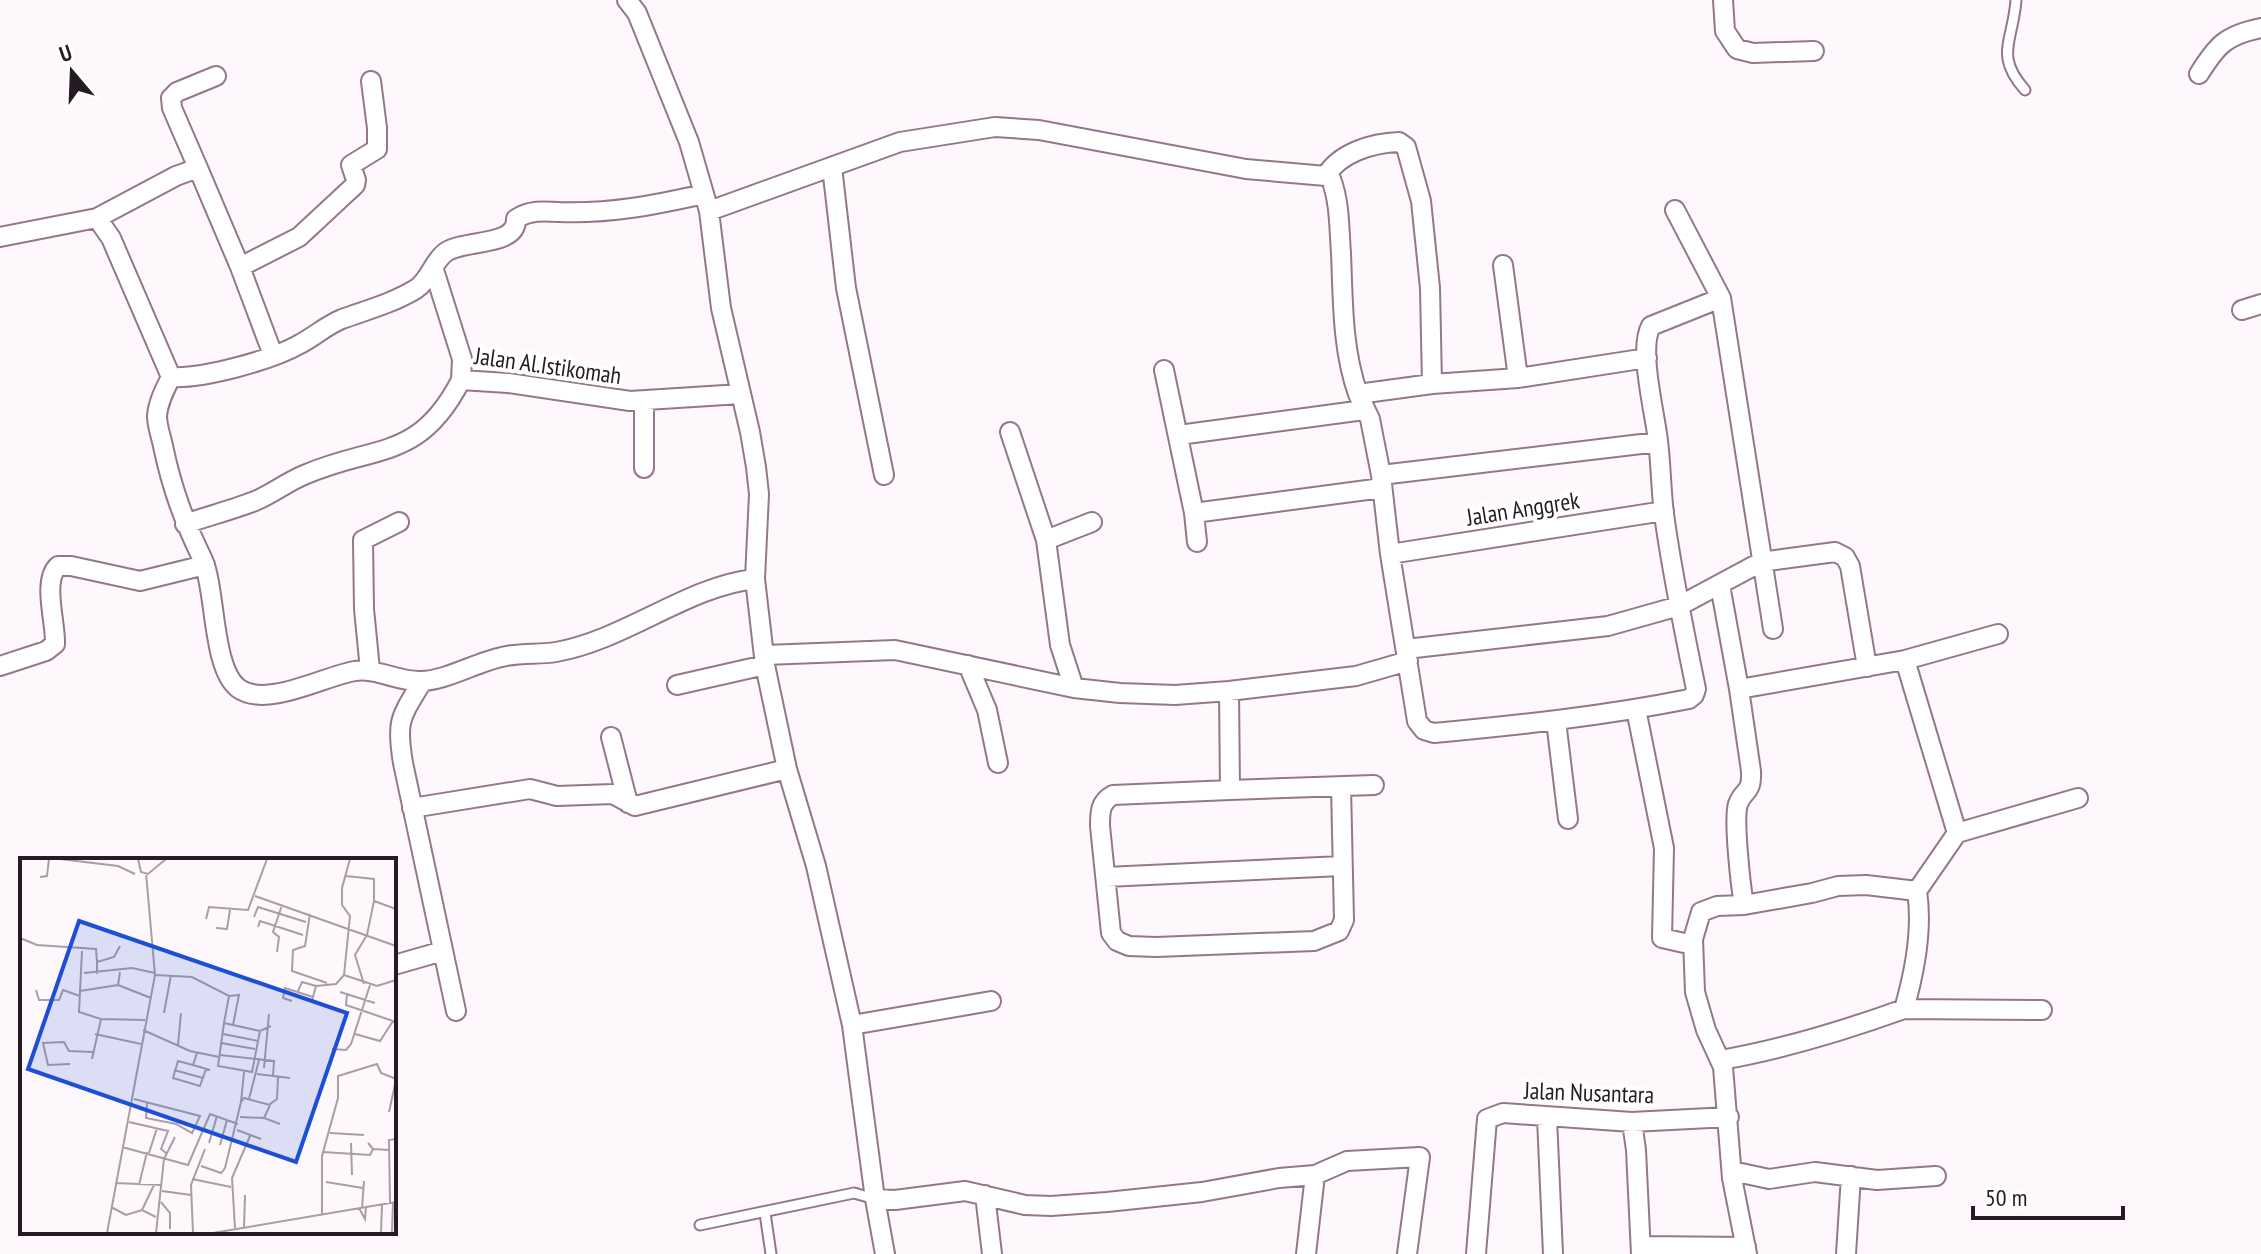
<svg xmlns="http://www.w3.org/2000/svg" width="2261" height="1254" font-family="'PT Sans Narrow',sans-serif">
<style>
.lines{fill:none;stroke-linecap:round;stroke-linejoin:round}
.lane-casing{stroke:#94778d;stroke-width:13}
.street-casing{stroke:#94778d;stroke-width:22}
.lane{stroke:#fff;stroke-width:9}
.street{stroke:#fff;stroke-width:18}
.labels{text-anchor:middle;stroke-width:8;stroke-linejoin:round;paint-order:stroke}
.street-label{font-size:24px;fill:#261b23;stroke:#fff}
.inset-road{fill:none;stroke:#a89fa5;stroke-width:2}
.view{fill:#1d4ed8;fill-opacity:0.15;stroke:#1d4ed8;stroke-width:4}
.inset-edge{fill:none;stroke:#261b23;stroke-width:4}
</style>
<rect width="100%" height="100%" fill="#fef7fc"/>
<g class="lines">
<defs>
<path id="lane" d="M2016 0C2013 42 1994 55 2025 90
M765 1213 771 1254
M700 1225 854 1193 875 1199"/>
<path id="street" d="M627 0 637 13 689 142 709 211 721 308 750 432 756 467 759 494 755 579 765 665 787 769 816 866 852 1025 875 1199 885 1254
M1723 0 1725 31 1737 49 1753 53 1814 51
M2199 74C2217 45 2226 35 2261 28
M832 167 846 288 884 475
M198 168 172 108 171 98 177 92 216 76
M1326 176C1339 153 1372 143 1399 142L1406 147 1421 201 1430 288 1432 384
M1675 210 1721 298 1773 629
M709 211 900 142 995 127 1039 130 1246 169 1326 176 1331 179C1340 203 1339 228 1341 253 1343 300 1342 349 1358 394
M97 218 111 238 171 377C165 389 158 402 157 416 157 426 161 436 163 446 172 489 184 521 203 560 216 590 212 668 238 688 266 709 324 676 355 671 378 668 398 682 421 681 445 681 477 662 502 657 520 652 538 655 556 652 625 640 688 586 755 579
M0 237 97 218 176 176 198 168 240 267
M1503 265 1518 378
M434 270 462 359 461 380 508 383 630 401 741 394
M2242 310 2261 304
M273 355 240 267 299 237 355 185 356 180 351 165 377 149V128L371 81
M1647 358 1518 378 1432 384 1358 394 1370 419 1381 475 1390 554 1417 721 1424 730 1434 733C1519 725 1604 716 1689 699L1694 695 1696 689C1684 631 1672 573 1664 514 1661 490 1661 465 1658 441 1655 413 1638 349 1651 326L1721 298
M1164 370 1194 513 1197 542
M171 377C203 379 272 360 300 344 315 336 327 325 342 319 367 310 393 303 416 289 430 280 433 261 446 252 465 239 517 247 516 219 529 210 544 211 559 212 610 214 655 205 704 194
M644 401V468
M1010 432 1046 540 1060 645 1074 688
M1179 435 1364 410
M1381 475 1658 442
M1194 513 1382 488
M185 524C208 516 232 510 255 501 272 494 287 482 304 475 375 444 419 462 461 380
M1046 540 1092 522
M1390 554 1664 511
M1720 585 1739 689 1751 771C1752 795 1744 788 1738 804 1733 819 1741 888 1744 905
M1406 649 1608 626 1679 606 1761 562 1835 552 1845 557 1850 566 1867 667
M765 655 895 650 1074 688 1120 693 1175 695 1229 691 1356 676 1408 661
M1905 660 1957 833 1917 891
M968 665 987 710 998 763
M0 666 46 651 55 644C56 623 42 581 58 566H71L140 581 205 565
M370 670 364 609 363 540 399 522
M422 682C400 718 396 721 403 763L456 1011
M677 685 765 665
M1739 689 1905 660 1998 634
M1229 691 1230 790 1374 785
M1636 709 1664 848 1662 938 1693 945
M1556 721 1568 819
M611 737 628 803
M1230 790 1113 795C1100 802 1100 812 1100 826L1111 933 1117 941 1129 946 1156 947 1314 941 1339 931 1344 920 1341 787
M412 808 530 789 557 796 613 794 635 806 787 769
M1957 833 2078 798
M1106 877 1342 866
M394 965 443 951
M852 1025 991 1001
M1721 1060C1784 1049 1843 1031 1904 1009
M1547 1118 1553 1254
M1632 1122 1636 1150 1641 1254
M1732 1171 1769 1179 1815 1172 1877 1180 1936 1176
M985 1195 992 1254
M875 1199 895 1200 965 1191 1025 1205 1051 1206 1107 1202 1202 1192 1279 1178 1315 1175 1347 1161 1420 1157 1407 1254
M1641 1246 1746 1247
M1306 1254 1315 1175
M1476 1254 1487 1119 1503 1113 1632 1122 1729 1117
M1747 1254 1732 1178 1723 1067 1706 1030 1695 992 1693 939 1701 912 1717 906 1744 905 1812 893 1838 886 1866 885 1917 891C1923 930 1915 971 1904 1009L2042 1010
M1846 1254 1851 1176"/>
</defs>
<use href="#lane" class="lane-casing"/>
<use href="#street" class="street-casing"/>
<use href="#lane" class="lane"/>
<use href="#street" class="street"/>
</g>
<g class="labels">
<g class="street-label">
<text transform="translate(548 366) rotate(8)" y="8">Jalan Al.Istikomah</text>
<text transform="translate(1523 509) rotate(-9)" y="8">Jalan Anggrek</text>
<text transform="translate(1589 1093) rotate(2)" y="8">Jalan Nusantara</text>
</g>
</g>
<g transform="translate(20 858)">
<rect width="376" height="376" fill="#fef7fc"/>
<path class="inset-road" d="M40 1 98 8 115 16M118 1 121 14 128 16 146 1M326 18 354 21V43L376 51M20 19 27 18 29 1M235 38 376 88M290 56 285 88 273 92 272 113 307 125M234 59 238 49 286 64M186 61 189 49 228 52 247 1M238 69 240 63 283 77M196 70 207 71 210 52M0 80 17 87 76 91 77 104M62 93 59 154 81 161 125 162M257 94 259 79 253 74 262 47M100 114 98 127 131 140M64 115 112 110 135 115M77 116V104L94 99 100 88M135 117 172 119 209 138 219 137 213 167M324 117 357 128 376 122M344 126 335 97 347 77 354 43M296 128 316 126 324 117 330 58 322 47V30L330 1M16 132 19 142H39L43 132 60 138M60 133 98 127M278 133 282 124 296 128 293 139M320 134 355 145M327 136 326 147 376 164M272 143 263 140 265 130 293 139 292 143M144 155 151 117M204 165 209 138M123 172 170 193 199 199M240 173 232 214 198 208 204 165 240 173 251 168M75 176 121 186M203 176 238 183M335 176 360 183 373 163M201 185 235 191M158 187 161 155M312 191 326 192 331 186 350 127M177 195 173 207 190 212M200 197 254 203 253 218M72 201 81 161M50 206 28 207 23 185 44 184 49 193 73 194M173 207 158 203 153 220 180 228 186 211M244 210 249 156M154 212 183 220M237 216 270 220M114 241 180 258 172 275 156 266 126 260 127 245M229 241 239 202M221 244 224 240 250 247 244 260 260 266M221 244 224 214M250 246 257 241 258 219M369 254 376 222M220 259 244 260M109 264 148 273 141 291 146 295M217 272 241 281M310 275 344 277M189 285 197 258M331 285 332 317M348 285 353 291 370 292M200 287 207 262M102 289 168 307 190 256 218 266M303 294 350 297 353 291M129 295 137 270M181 308 201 315 205 310 221 244M172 321 211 329M306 324 343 330M96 325 141 327M119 327 127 294M142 333 171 337M141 344 150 355V371M370 345 369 282 376 281M91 349 106 357 122 352 136 359M339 350 345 361 346 349M342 350 344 323M122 352 134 327M302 356V298L318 240V218L357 206 361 215 376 221M224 369 225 337M215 370 212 320 230 278M372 374 373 345M87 375 135 117 126 15M136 375 144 301 155 279M173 375 171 327 185 291M193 375 376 344M361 375 362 347"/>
<path class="view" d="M59 63 327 155 276 304 8 211Z"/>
<rect width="376" height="376" class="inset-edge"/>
</g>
<g transform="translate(72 72) rotate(341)" stroke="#ffffff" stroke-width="6" paint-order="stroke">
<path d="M0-6L14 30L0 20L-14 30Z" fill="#261b23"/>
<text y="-12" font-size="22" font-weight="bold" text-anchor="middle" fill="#261b23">U</text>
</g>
<path d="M1973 1206v12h150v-12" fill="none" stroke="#261b23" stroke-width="4"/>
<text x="1985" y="1206" font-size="24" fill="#261b23" stroke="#ffffff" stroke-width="6" paint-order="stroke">50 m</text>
</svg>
